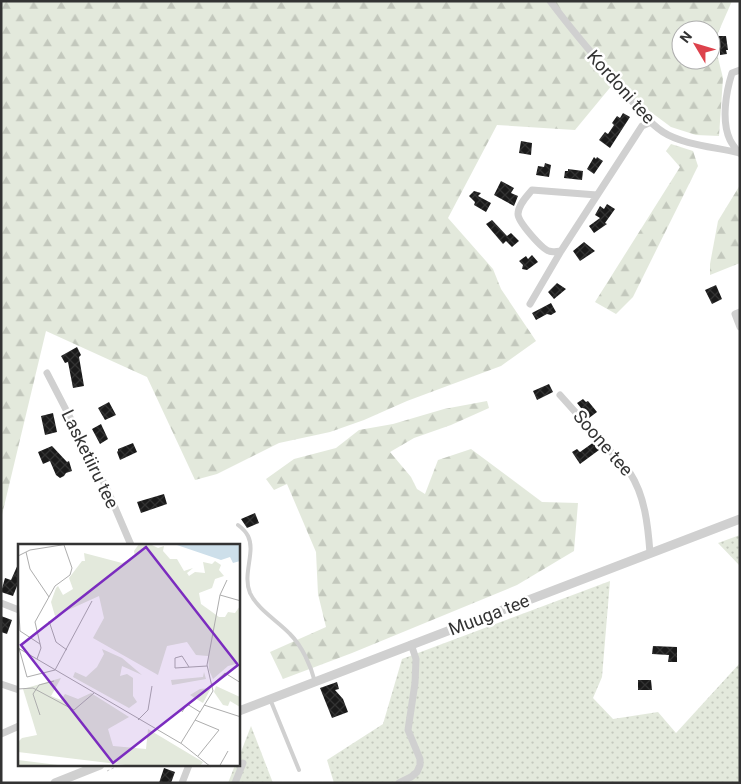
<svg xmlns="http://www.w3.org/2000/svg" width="741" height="784" font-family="Roboto,sans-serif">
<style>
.grass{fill:url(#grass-dots)}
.forest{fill:url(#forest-firs);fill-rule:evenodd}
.building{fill:url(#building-cross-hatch)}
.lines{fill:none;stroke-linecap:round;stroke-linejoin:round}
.path{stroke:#cacaca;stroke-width:1;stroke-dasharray:2.5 2.5;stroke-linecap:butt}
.service{stroke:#d0d0d0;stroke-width:4}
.minor{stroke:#d0d0d0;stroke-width:7}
.tertiary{stroke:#d0d0d0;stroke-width:9}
.labels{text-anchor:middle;stroke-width:5;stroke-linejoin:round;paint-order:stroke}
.street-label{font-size:18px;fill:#333;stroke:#fff}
.inset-road{fill:none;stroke:#adadad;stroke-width:1}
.view{fill:#7b2cbf;fill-opacity:0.15;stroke:#7b2cbf;stroke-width:2.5}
.inset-edge{fill:none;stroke:#333;stroke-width:2.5}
</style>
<defs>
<pattern id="grass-dots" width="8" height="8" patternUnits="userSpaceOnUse" patternTransform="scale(1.25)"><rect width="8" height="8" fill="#e3e9dc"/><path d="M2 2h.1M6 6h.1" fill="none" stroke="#c3c8bd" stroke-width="1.8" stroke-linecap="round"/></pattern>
<pattern id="forest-firs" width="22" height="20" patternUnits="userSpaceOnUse" patternTransform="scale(1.25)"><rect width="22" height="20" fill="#e3e9dc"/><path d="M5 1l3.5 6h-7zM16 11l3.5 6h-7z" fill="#c3c8bd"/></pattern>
<pattern id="building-cross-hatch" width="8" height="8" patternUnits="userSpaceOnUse" patternTransform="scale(1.25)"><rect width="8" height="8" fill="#1a1a1a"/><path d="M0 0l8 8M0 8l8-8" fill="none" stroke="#333"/></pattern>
</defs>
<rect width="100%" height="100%" fill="#fff"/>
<path class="grass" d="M740 535V566L718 543Z
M610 581 602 677 593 698 613 719 658 712 676 733 740 663V783H334L327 760 383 724 402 659Z
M251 726 273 783H228L235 765H239V757Z"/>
<path class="forest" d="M1 1H732L714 42 723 78 719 136 696 135 671 127 613 84 575 130 497 125 448 218 493 269 501 289 536 341 501 366 407 401 364 420 330 432 279 443 217 474 195 480 147 377 46 331 1 519ZM681 30H711V60H681Z
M671 144 693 151 698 166 633 297 616 314 595 302 680 167 666 151Z
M740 185V263L710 275V264L718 221Z
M487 401 489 408 451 425 414 438 390 452 411 477 417 489 425 494 438 460 471 449 542 502 578 503 574 551 517 585 352 653 283 679 270 652 326 627 318 594 316 552 287 484 274 490 266 479 294 459 336 448 359 430 393 424 444 409Z"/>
<path class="building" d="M717 36H726L728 50H726L727 54 720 55V49H717Z
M623 113 630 117 610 148 599 140 605 132 608 134 614 125 612 123 617 116 620 118Z
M521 141 532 143 531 155 519 153Z
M594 157 596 159 597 157 603 161 594 174 587 169Z
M545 163 551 165 549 177 536 175 538 166 544 167Z
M568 169 583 171 582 180 564 178 565 171H568Z
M501 181 514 188 511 193 518 196 514 206 494 195Z
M474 191 481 193 478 196 491 203 486 212 474 205 475 202 469 196Z
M607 204 615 209 605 223 607 224 594 233 589 226 600 218 595 215 600 206 604 209Z
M492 220 507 236 511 233 519 241 512 247 506 241 503 244 486 224Z
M584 242 595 251 580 261 573 251Z
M532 255 538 262 527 270 522 269 523 265 519 261 526 256 528 259Z
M557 283 566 289 554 299 548 292Z
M716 285 722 299 712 304 705 290Z
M551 303 556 312 551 315 547 314 536 320 532 313Z
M77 347 81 355 79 357 84 386 73 388 68 362 65 363 61 356Z
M549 384 553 392 537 400 533 391Z
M583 399 586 402 588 401 597 412 589 418 577 403Z
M109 402 116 415 105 420 98 408Z
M53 413 57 432 45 435 41 416Z
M101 424 108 439 100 444 92 429Z
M594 442 599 450 580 464 572 452 577 449 580 452Z
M133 443 137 452 120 460 117 452 118 451V449Z
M52 446 67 462 69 461 72 471 66 473 64 476 60 478 56 475 50 461 43 464 38 452Z
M164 494 167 504 141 513 137 502Z
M255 513 259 523 247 528 241 519Z
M19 562V581L13 596 1 592 5 578 11 580Z
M1 616 12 620 7 634 1 632Z
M653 646 677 647V662H668L669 655 652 654Z
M638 680H651L652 690H638Z
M337 682 339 689 335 690 343 699 348 712 332 718 320 688Z
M164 768 175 772 171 783H159Z"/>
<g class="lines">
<path class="path" d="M107 771 120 765"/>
<path class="service" d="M238 525C242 528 246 532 248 536 256 552 242 574 250 593 258 610 278 621 290 634 302 646 311 666 315 682
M270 699 299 770"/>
<path class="minor" d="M550 1C571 29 593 55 616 81 630 98 644 119 663 132 683 145 716 147 740 153
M739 153C736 149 732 144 730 140 721 121 726 92 732 73L740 70
M597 195 532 190C527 196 518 205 518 214 518 222 542 249 549 251 553 253 557 251 561 251L642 126 651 122
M530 304 561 251
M740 312 735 314 740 327
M47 373 107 489 131 545
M560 395 630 473C645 496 648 526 650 553
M1 603 19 610
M1 684 19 690
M1 734 19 726
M182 783 189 765
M235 783 243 763
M399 783 411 777 417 772 420 765V759L408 730 415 683 416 659 411 644"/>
<path class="tertiary" d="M239 711 740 519
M55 783 100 765"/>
</g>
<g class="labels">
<g class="street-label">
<text transform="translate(621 87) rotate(48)" y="6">Kordoni tee</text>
<text transform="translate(603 443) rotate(49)" y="6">Soone tee</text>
<text transform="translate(90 459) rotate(64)" y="6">Lasketiiru tee</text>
<text transform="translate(489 615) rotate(-21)" y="6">Muuga tee</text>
</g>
</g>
<g transform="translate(18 544)">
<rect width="222" height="222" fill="#fff"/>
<path d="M43 134 33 152 43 156 47 150 60 155 73 149 111 173 90 185 95 202 128 205 130 185 185 218 182 222 124 223 0 208V198L4 194 19 191 5 145ZM0 216 48 222H0Z" fill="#e3e9dc"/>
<path d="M121 0H132L140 4 146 2 145 7 152 15H159L166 27 175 24 169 29 171 32 177 28 187 29 185 18 194 20 197 17 203 21 201 26 206 32 197 35 194 44 181 49 183 60 201 73H207L210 68 217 69 222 62V119L210 122 195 135 191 126 190 112 178 111 169 98 149 102 140 131 75 94 86 74 81 52 37 72 33 58 38 44 40 42 45 51 55 45 51 34 64 17H67L66 9 104 19 117 13 116 7ZM84 105 104 114 124 131 104 122 102 132 109 130 115 134V152L119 158 111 164 55 133 57 128 68 133 79 123 86 110ZM186 128 188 135 154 141 153 136 185 133ZM198 142 222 153V163L212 157 210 162 205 161 196 148ZM193 144 185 159 172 151 182 145Z" fill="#e3e9dc"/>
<path d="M156 0H222V17L215 19 212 13 203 16Z" fill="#cddfea"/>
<path class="inset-road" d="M8 8 12 25 31 53M0 12 12 6 50 0M202 51 223 57M0 52 2 87 22 100M31 77 38 98 49 106M0 104 164 200 193 223M1 104 9 133 37 126M19 115 23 104 17 78 37 42 52 31 54 24 46 1M171 123 164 112 157 114V124L189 122M37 126 74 57M195 140 207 129 223 139M0 145 15 144 56 166 76 149M186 161 223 173M164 168 169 160 182 168M22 171 15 150 21 141 36 137M120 176 130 166 134 142M177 176 201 186 180 212M163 199 195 147 189 121 202 51 209 36M201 223 210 207"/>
<path class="view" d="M128 3 220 121 95 219 3 101Z"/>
<rect width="222" height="222" class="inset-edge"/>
</g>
<rect width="741" height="784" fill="none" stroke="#333333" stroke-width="5"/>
<g transform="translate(696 45) rotate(308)"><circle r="24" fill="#ffffff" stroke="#adadad"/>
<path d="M0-4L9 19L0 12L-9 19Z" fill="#dd424c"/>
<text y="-8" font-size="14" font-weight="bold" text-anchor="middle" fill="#333333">N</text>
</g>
</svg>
